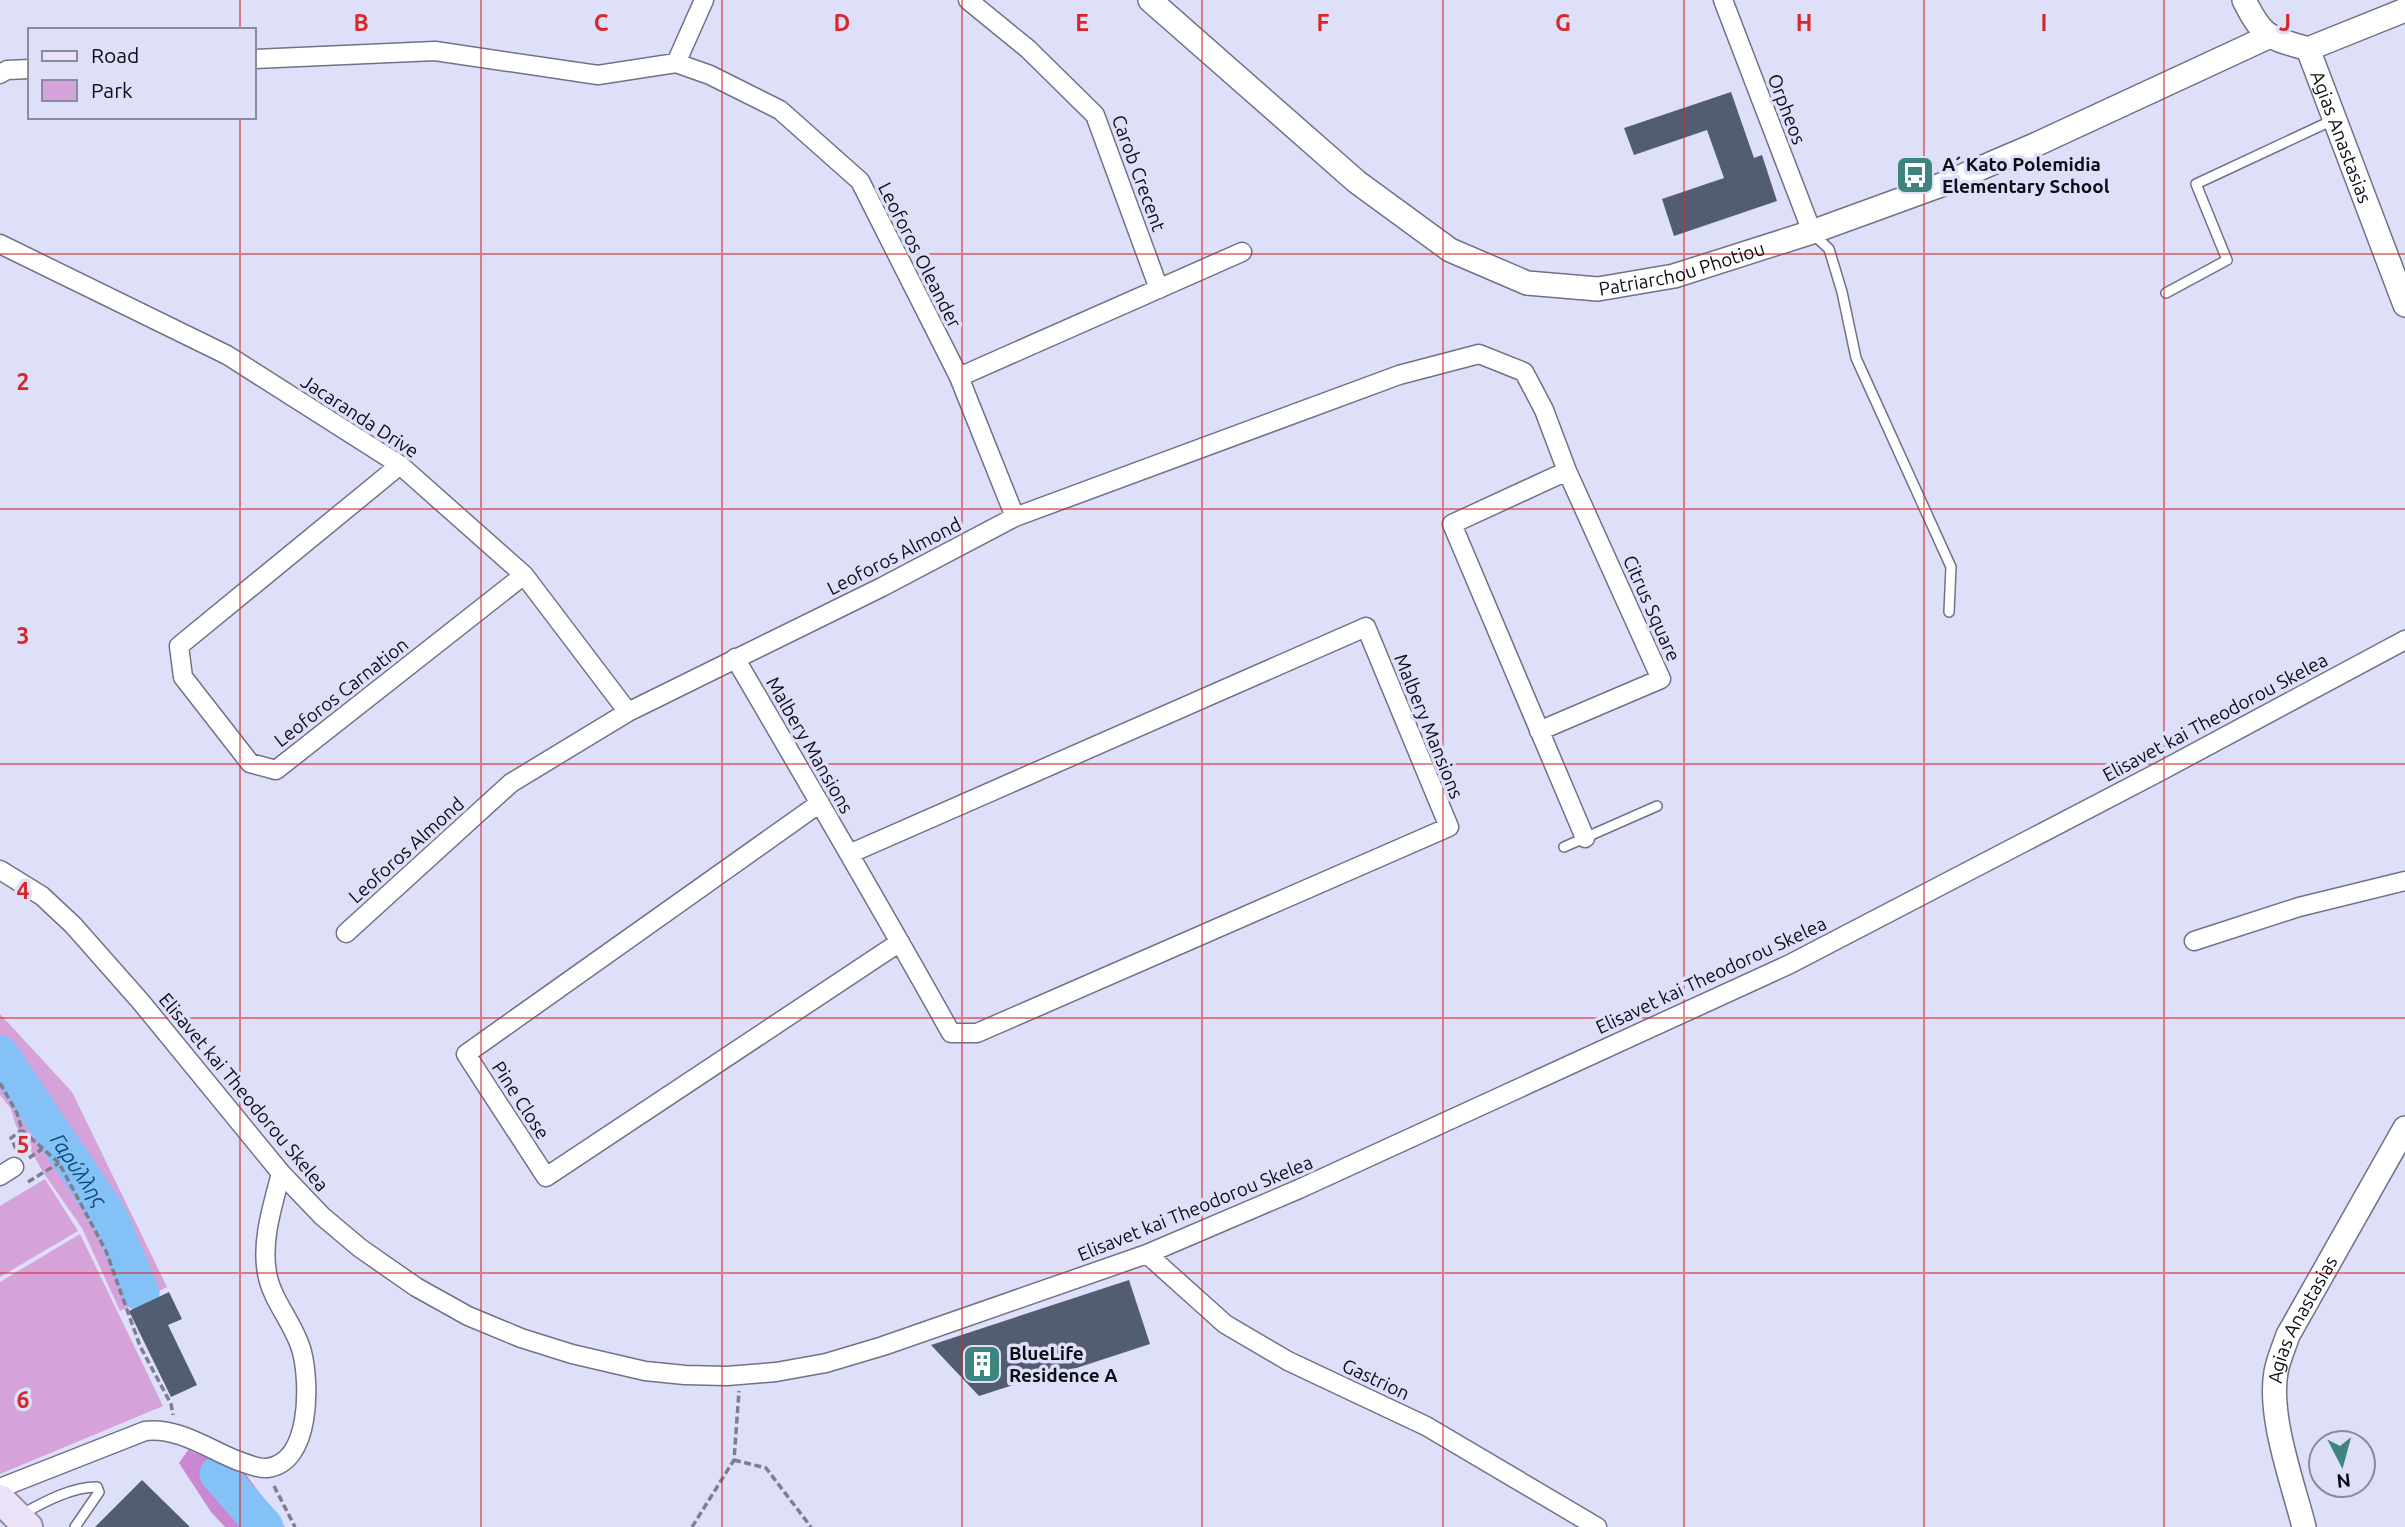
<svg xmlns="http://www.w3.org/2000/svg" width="2405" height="1527" font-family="Ubuntu,sans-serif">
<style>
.green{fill:#d5a2d9}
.forest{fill:#ca88d0}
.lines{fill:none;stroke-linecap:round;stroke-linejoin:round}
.river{stroke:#83c1f7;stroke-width:37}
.building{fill:#535d71}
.service-casing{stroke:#717188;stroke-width:12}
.minor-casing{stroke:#717188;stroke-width:21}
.tertiary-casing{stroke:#717188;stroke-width:26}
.primary-casing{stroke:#948aa5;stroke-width:32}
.path{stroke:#7e7e90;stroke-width:3.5;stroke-dasharray:7 3.5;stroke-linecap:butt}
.service{stroke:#fff;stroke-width:9}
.minor{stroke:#fff;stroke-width:18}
.tertiary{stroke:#fff;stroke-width:23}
.primary{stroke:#ebe2f7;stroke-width:28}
.grid{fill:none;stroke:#d62828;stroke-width:2;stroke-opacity:0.55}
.labels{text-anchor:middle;stroke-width:7;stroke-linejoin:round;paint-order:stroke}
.street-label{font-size:19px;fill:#0d0d15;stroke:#dedff9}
.poi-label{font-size:19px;font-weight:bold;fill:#0d0d15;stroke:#dedff9;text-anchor:start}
.water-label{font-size:21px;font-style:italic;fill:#0f4a76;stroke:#dedff9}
.grid-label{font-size:23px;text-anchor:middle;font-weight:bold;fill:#d62828;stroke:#dedff9;stroke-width:7;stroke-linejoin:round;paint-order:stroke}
</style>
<rect width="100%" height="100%" fill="#dedff9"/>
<path class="green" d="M0 1014 72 1092 167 1287 120 1311 82 1228 45 1175 16 1126 11 1109 0 1095Z
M45 1179 78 1231 0 1277V1206Z
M80 1234 163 1406 0 1474V1282Z"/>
<path class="forest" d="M188 1450 244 1472 285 1527H225L211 1512 179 1463Z"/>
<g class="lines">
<g class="river">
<path id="s1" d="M0 1054 109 1216 141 1293"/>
<path d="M218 1474 265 1527"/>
</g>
</g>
<path class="building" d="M1731 92 1754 158 1762 155 1777 201 1674 236 1662 199 1724 178 1707 130 1634 155 1624 128Z
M1129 1280 1150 1344 1046 1378 1045 1375 979 1396 931 1345Z
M169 1292 182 1319 168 1325 197 1385 171 1397 129 1311Z
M142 1480 190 1527H95Z"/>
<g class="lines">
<defs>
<path id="service" d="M1814 235 1829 249 1842 292 1856 358 1951 567 1949 612
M2166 293 2227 260 2196 184 2333 120
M1564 847 1657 806
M22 1514C44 1502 71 1487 97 1487L99 1492 75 1527"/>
<path id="minor" d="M968 0 1028 49 1095 115 1159 289
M1723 0 1812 232
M254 59 435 51 598 75 676 63 710 75 780 110 860 181 959 377 1015 517
M676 63 704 0
M0 74 7 70 30 69
M0 244 227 355 400 465 524 575 628 712
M959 377 1242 252
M400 465 179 646 183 677 250 763 276 770 524 575
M1567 471 1452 524 1585 838
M735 658C808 783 881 907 951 1033H977L1449 827 1366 627 849 854
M820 803 466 1054 546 1177 900 942
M0 870 42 896 73 925 141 1002 281 1173 322 1216 360 1248 416 1287 468 1316 521 1338 572 1354 645 1371 685 1375 727 1376 776 1372 826 1363 883 1346 1147 1254 1299 1189 1790 964 2157 773 2405 640
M346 933 511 783 628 712 882 587 1015 517 1399 375 1479 354 1524 372 1544 410 1567 471 1661 679 1539 731
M2194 941 2299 907 2405 881
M0 1176 14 1167
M1147 1254 1225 1324 1288 1361 1426 1426 1597 1527
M0 1488 145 1431C177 1427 207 1448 236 1460 245 1463 257 1469 267 1468 311 1463 310 1384 302 1352 295 1324 272 1302 267 1273 261 1240 273 1205 281 1173"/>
<g id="tertiary">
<path id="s2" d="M1150 0 1357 182 1450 250 1527 283 1598 289 1674 276 1812 232 1941 185 2037 144 2268 37"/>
<path d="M2244 0C2263 39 2269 37 2308 49"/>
<path id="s3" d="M2308 49 2405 305"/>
<path d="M2308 49 2405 10"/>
<path id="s4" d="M2304 1527C2293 1483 2268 1417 2276 1372 2278 1360 2284 1347 2288 1335L2405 1128"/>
</g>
<path id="primary" d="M0 1499 28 1527"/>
</defs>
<use href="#service" class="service-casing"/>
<use href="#minor" class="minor-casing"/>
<use href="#tertiary" class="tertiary-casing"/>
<use href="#primary" class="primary-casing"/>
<path class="path" d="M0 1083 17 1113 22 1130 59 1163 106 1251 140 1346 171 1404 173 1415
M16 1149 11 1138 22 1130
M29 1158 42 1149
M28 1182 59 1163
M734 1460 766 1468 811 1527
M274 1486 295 1527
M692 1527 734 1460 739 1391"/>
<use href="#service" class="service"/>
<use href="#minor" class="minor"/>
<use href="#tertiary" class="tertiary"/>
<use href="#primary" class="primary"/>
</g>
<path class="grid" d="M240 0V30M481 0V1527M722 0V1527M962 0V1527M1202 0V1527M1443 0V1527M1684 0V1527M1924 0V1527M2164 0V1527M240 117V1527M0 254H2405M0 509H2405M0 764H2405M0 1018H2405M0 1273H2405"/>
<defs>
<symbol id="bus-square" viewBox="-11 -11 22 22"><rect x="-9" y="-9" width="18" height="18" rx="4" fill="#3e857f" stroke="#dedff9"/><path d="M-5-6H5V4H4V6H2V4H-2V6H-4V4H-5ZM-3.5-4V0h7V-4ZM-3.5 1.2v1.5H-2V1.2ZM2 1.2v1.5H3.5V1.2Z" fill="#fff"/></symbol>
<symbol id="building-square" viewBox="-11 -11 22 22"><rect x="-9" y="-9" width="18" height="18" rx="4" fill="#3e857f" stroke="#dedff9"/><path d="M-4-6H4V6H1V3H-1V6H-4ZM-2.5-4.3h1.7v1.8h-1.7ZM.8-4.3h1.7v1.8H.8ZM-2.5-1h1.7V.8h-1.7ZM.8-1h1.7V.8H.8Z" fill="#fff"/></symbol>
</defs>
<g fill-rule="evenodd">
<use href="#bus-square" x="1893" y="153" width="44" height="44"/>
<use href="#building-square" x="960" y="1342" width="44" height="44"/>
</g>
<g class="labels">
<g class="street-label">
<text transform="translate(1787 109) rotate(69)" y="7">Orpheos</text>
<text dy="7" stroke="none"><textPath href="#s3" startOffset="94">Agias Anastasias</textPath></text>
<text transform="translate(1139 173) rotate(70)" y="7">Carob Crecent</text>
<text transform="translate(920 255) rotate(63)" y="7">Leoforos Oleander</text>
<text dy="7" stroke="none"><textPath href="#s2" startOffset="632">Patriarchou Photiou</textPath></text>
<text transform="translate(360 416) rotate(33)" y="7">Jacaranda Drive</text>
<text transform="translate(894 556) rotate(-27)" y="7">Leoforos Almond</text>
<text transform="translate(1652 608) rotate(66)" y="7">Citrus Square</text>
<text transform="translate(341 692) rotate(-38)" y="7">Leoforos Carnation</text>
<text transform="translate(2215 717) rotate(-28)" y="7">Elisavet kai Theodorou Skelea</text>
<text transform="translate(1429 726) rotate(68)" y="7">Malbery Mansions</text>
<text transform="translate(810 745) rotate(60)" y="7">Malbery Mansions</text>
<text transform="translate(406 850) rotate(-42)" y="7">Leoforos Almond</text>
<text transform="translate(1711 975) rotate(-25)" y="7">Elisavet kai Theodorou Skelea</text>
<text transform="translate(244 1092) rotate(50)" y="7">Elisavet kai Theodorou Skelea</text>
<text transform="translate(521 1100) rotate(57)" y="7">Pine Close</text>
<text transform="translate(1195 1208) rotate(-22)" y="7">Elisavet kai Theodorou Skelea</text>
<text dy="7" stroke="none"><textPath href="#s4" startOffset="217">Agias Anastasias</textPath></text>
<text transform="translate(1376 1379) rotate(25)" y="7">Gastrion</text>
</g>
<g class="poi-label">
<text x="1942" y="171">A´ Kato Polemidia<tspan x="1942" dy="22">Elementary School</tspan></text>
<text x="1009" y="1360">BlueLife<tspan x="1009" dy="22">Residence A</tspan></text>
</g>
<g class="water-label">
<text dy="7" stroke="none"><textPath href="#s1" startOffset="140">Γαρύλλης</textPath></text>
</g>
</g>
<g class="grid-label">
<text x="361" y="31">B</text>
<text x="601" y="31">C</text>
<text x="842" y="31">D</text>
<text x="1082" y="31">E</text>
<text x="1323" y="31">F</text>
<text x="1563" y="31">G</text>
<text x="1804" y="31">H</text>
<text x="2044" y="31">I</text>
<text x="2285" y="31">J</text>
<text x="23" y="390">2</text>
<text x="23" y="644">3</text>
<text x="23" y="899">4</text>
<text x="23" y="1153">5</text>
<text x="23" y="1408">6</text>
</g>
<rect x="28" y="28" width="228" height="91" fill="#dedff9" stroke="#8a8b9e" stroke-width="2"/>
<rect x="42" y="51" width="35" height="10" fill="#ebe2f7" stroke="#8a8b9e" stroke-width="2"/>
<text x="91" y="63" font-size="21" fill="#0d0d15">Road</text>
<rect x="42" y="80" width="35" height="21" fill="#d5a2d9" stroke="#8a8b9e" stroke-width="2"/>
<text x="91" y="98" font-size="21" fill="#0d0d15">Park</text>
<g transform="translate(2342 1464) rotate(174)"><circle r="33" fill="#dedff9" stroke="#8a8b9e" stroke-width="2"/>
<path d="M0-5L12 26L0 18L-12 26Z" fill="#3e857f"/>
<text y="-10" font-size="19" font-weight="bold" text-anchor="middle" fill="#0d0d15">N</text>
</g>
</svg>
